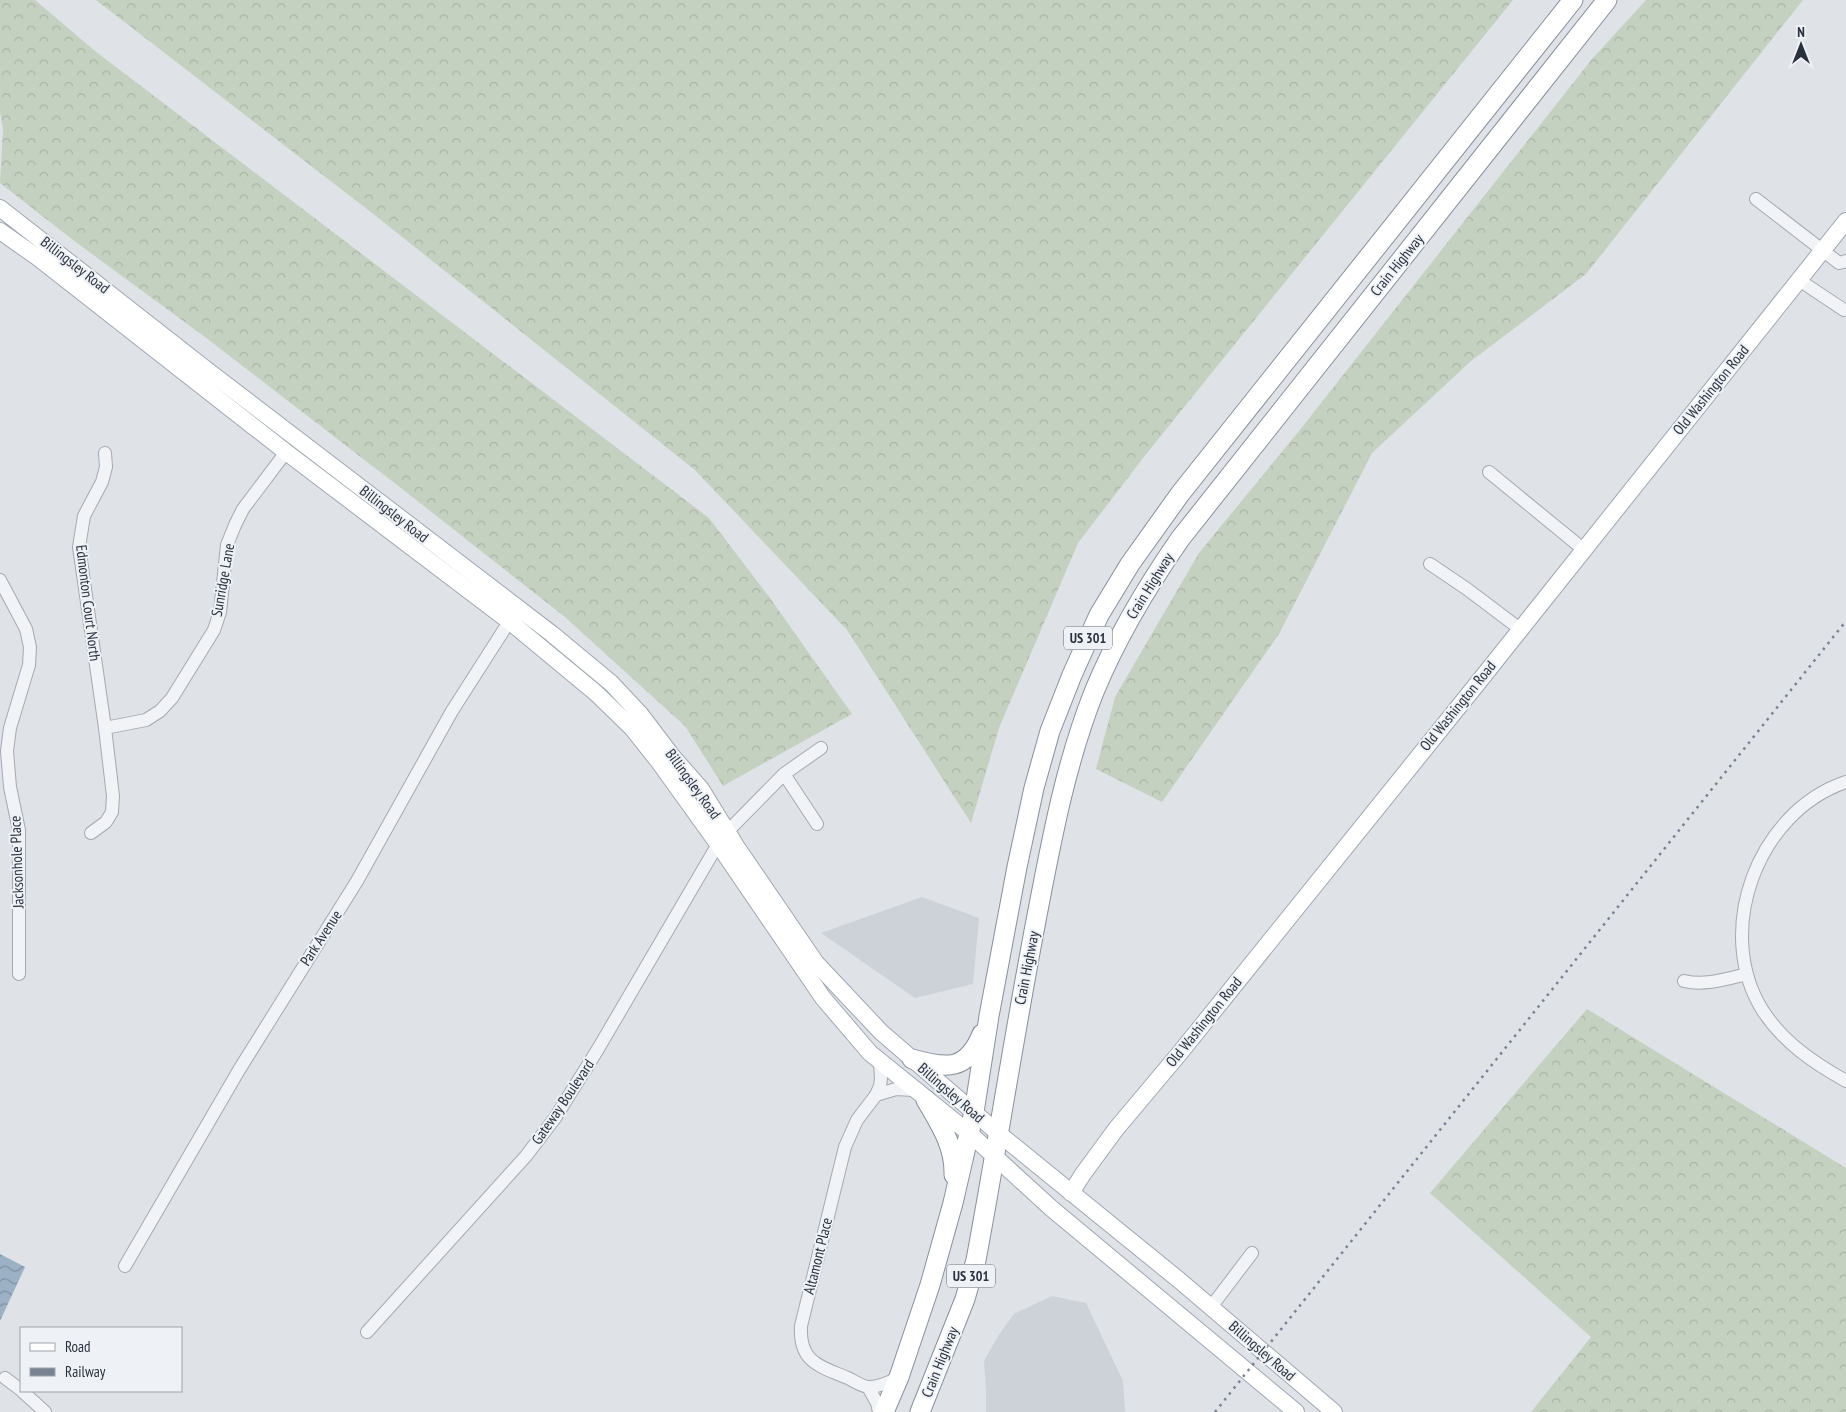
<svg xmlns="http://www.w3.org/2000/svg" width="1846" height="1412" font-family="'PT Sans Narrow',sans-serif">
<style>
.built{fill:#cdd2d9}
.forest{fill:url(#forest-crowns)}
.water{fill:url(#water-waves)}
.lines{fill:none;stroke-linecap:round;stroke-linejoin:round}
.minor-casing{stroke:#a5a9b1;stroke-width:14}
.major-casing{stroke:#9fa7b2;stroke-width:18}
.highway-casing{stroke:#87909d;stroke-width:21}
.minor{stroke:#f1f3f6;stroke-width:12}
.major{stroke:#fff;stroke-width:16}
.highway{stroke:#fff;stroke-width:19}
.rail{stroke:#798290;stroke-width:2.5;stroke-dasharray:2.5 5;stroke-linecap:butt}
.labels{text-anchor:middle;stroke-width:4;stroke-linejoin:round;paint-order:stroke}
.shield{fill:#eef1f5;stroke:#646b74;stroke-width:1}
.shield-label{font-size:14px;font-weight:bold;fill:#29313d}
.street-label{font-size:15px;fill:#29313d;stroke:#eef1f5}
</style>
<defs>
<pattern id="forest-crowns" width="20" height="18" patternUnits="userSpaceOnUse" patternTransform="scale(1.25)"><rect width="20" height="18" fill="#c5d1c0"/><path d="M2 6a3 3 0 1 1 6 0M12 15a3 3 0 1 1 6 0" fill="none" stroke="#a9b4a6"/></pattern>
<pattern id="water-waves" width="16" height="10" patternUnits="userSpaceOnUse" patternTransform="scale(1.25)"><rect width="16" height="10" fill="#9cb1c5"/><path d="M0 5q4-4 8 0t8 0" fill="none" stroke="#7f91a1"/></pattern>
</defs>
<rect width="100%" height="100%" fill="#dfe2e7"/>
<path class="built" d="M922 897 979 918 973 984 915 998 821 933Z
M1052 1296 1086 1303 1123 1381 1125 1412H986V1392L984 1361 998 1336 1014 1314Z"/>
<path class="forest" d="M0 0H35L95 51 709 518 770 598 852 714 723 786 685 726 565 617 401 488 205 337 73 240 0 183 3 129 0 112Z
M96 0H1513L1147 453 1078 543 999 728 971 823 847 630 695 470 372 213Z
M1646 0H1803L1586 274 1471 361 1372 453 1279 634 1162 802 1096 769 1115 697 1199 553 1299 431 1592 59Z
M1587 1009 1846 1168V1412H1531L1591 1337 1430 1193Z"/>
<path class="water" d="M0 1254 25 1267 0 1321Z"/>
<g class="lines">
<defs>
<path id="minor" d="M1756 199 1839 263 1846 261
M1799 280 1844 310
M1489 472 1583 549
M1430 564 1467 589 1520 629
M0 580 26 629 30 647 29 665 10 728 7 751 10 787 19 830V974
M105 728 146 720 160 711 172 698 214 630 220 612 227 545 235 525 243 509 286 452
M784 774 817 824
M1846 782C1757 812 1713 932 1763 1011 1784 1043 1814 1063 1846 1081
M91 833 106 822 112 812 113 796 105 728 79 547 84 516 102 482 106 467 105 453
M1684 981C1705 986 1726 979 1747 974
M880 1062 881 1079 880 1086 876 1095 857 1120 845 1147 801 1326C799 1362 819 1366 848 1378 854 1381 863 1387 869 1387 879 1387 890 1382 899 1377
M876 1095 896 1089 913 1090
M125 1266 239 1070 357 881 452 711 514 614
M1211 1307 1252 1253
M367 1332 526 1156 555 1118 598 1049 718 844 727 832 784 774 821 748
M5 1378 21 1390
M868 1387 877 1403 879 1412
M22 1391 45 1412"/>
<path id="major" d="M0 208 207 370 552 634 611 683 641 715 672 756 701 789 736 846 816 963 881 1032 998 1133 1179 1280 1334 1412
M0 231 37 257 286 452 509 621 596 693 632 728 659 762 718 844 823 998 870 1053 969 1133 1051 1208 1296 1412
M1071 1193 1083 1174 1116 1129 1179 1054 1477 684 1846 221"/>
<path id="highway" d="M912 1059C947 1069 967 1071 982 1034
M926 1100C940 1124 955 1146 954 1175
M884 1412 899 1377 930 1285 953 1203 974 1112 989 1016 1017 867 1034 788 1050 731 1072 675 1099 615 1130 564 1180 494 1573 0
M920 1412 965 1299 976 1260C998 1142 1016 1023 1039 905 1053 832 1067 760 1094 692 1117 636 1146 588 1180 539L1607 0"/>
</defs>
<use href="#minor" class="minor-casing"/>
<use href="#major" class="major-casing"/>
<use href="#highway" class="highway-casing"/>
<use href="#minor" class="minor"/>
<use href="#major" class="major"/>
<use href="#highway" class="highway"/>
<path class="rail" d="M1215 1412 1846 621"/>
</g>
<g class="labels">
<g class="shield">
<rect x="1064" y="626.5" width="48" height="23" rx="4"/>
<rect x="947" y="1264.5" width="48" height="23" rx="4"/>
</g>
<g class="shield-label">
<text x="1088" y="643">US 301</text>
<text x="971" y="1281">US 301</text>
</g>
<g class="street-label">
<text transform="translate(75 265) rotate(38)" y="5">Billingsley Road</text>
<text transform="translate(1397 265) rotate(-51)" y="5">Crain Highway</text>
<text transform="translate(1711 390) rotate(-51)" y="5">Old Washington Road</text>
<text transform="translate(394 514) rotate(38)" y="5">Billingsley Road</text>
<text transform="translate(223 580) rotate(-80)" y="5">Sunridge Lane</text>
<text transform="translate(1150 586) rotate(-58)" y="5">Crain Highway</text>
<text transform="translate(88 603) rotate(83)" y="5">Edmonton Court North</text>
<text transform="translate(1458 706) rotate(-51)" y="5">Old Washington Road</text>
<text transform="translate(693 784) rotate(54)" y="5">Billingsley Road</text>
<text transform="translate(17 862) rotate(-92)" y="5">Jacksonhole Place</text>
<text transform="translate(321 938) rotate(-57)" y="5">Park Avenue</text>
<text transform="translate(1027 968) rotate(-79)" y="5">Crain Highway</text>
<text transform="translate(1204 1022) rotate(-51)" y="5">Old Washington Road</text>
<text transform="translate(951 1093) rotate(41)" y="5">Billingsley Road</text>
<text transform="translate(563 1102) rotate(-56)" y="5">Gateway Boulevard</text>
<text transform="translate(818 1256) rotate(-76)" y="5">Altamont Place</text>
<text transform="translate(1262 1351) rotate(41)" y="5">Billingsley Road</text>
<text transform="translate(940 1362) rotate(-68)" y="5">Crain Highway</text>
</g>
</g>
<rect x="20" y="1327" width="162" height="65" fill="#eef1f5" stroke="#9fa4ab"/>
<rect x="30" y="1343" width="25" height="8" fill="#ffffff" stroke="#9fa4ab"/>
<text x="65" y="1352" font-size="15" fill="#29313d">Road</text>
<rect x="30" y="1368" width="25" height="8" fill="#798290" stroke="#9fa4ab"/>
<text x="65" y="1377" font-size="15" fill="#29313d">Railway</text>
<g transform="translate(1801 45)" stroke="#eef1f5" stroke-width="4" paint-order="stroke">
<path d="M0-4L9 19L0 12L-9 19Z" fill="#29313d"/>
<text y="-8" font-size="14" font-weight="bold" text-anchor="middle" fill="#29313d">N</text>
</g>
</svg>
